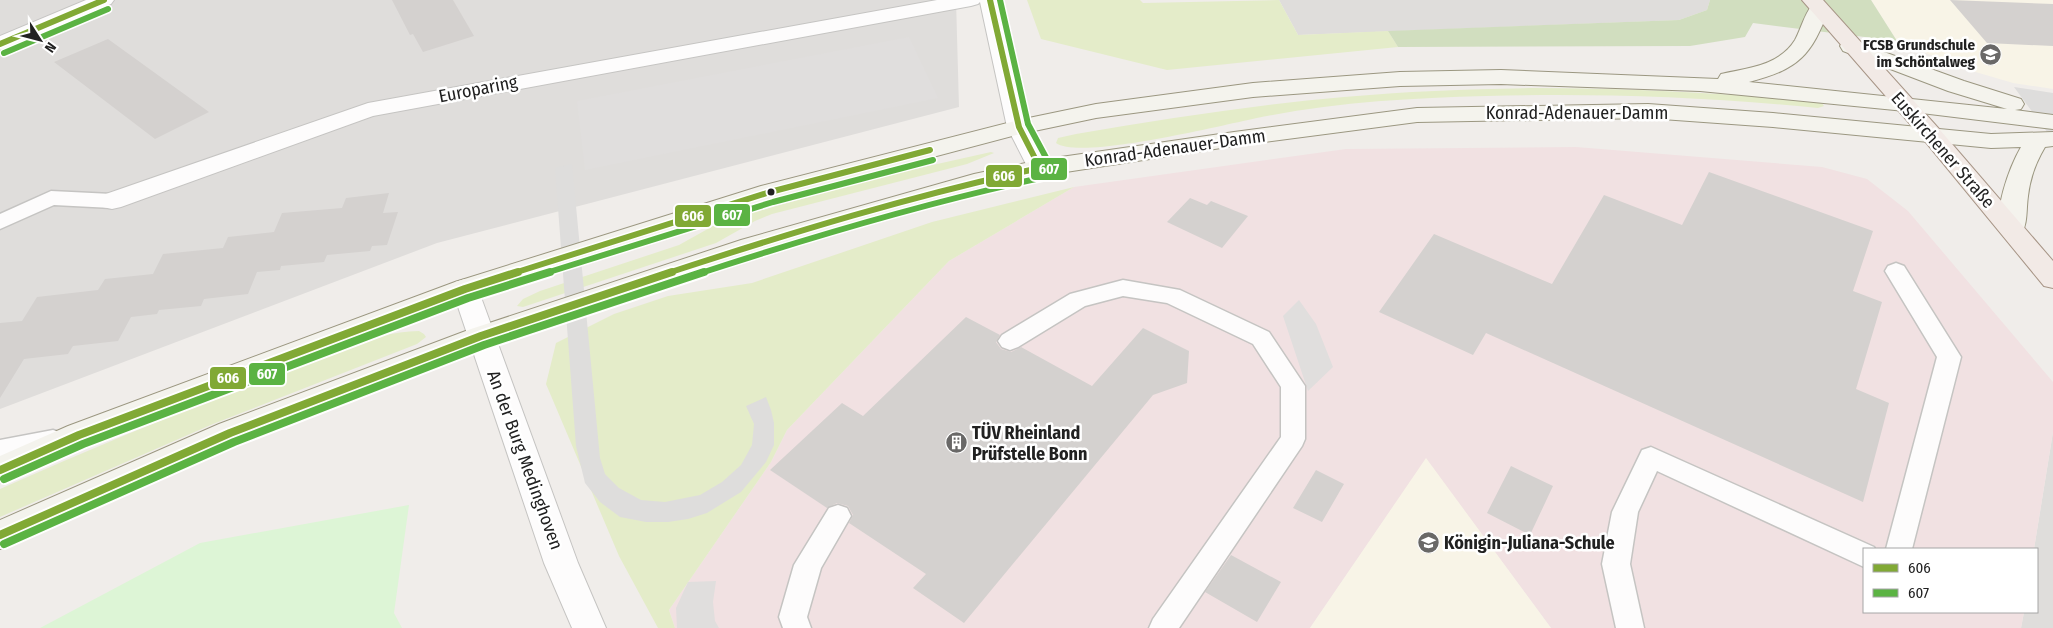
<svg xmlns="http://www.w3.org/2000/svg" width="2053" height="628" font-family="'Fira Sans Condensed',sans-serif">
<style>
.residential{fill:#dfdddb}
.commercial{fill:#f1e1e2}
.education{fill:#f8f4e7}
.grass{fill:#e4ecc9}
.forest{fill:#d1debf}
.park{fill:#ddf5d6}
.parking{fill:#e0dedd}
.pier{fill:#dedddc}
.building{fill:#d4d1cf}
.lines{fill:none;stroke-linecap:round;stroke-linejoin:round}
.service-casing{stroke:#c5c4c2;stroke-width:3}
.minor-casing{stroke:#c5c4c2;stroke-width:2}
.secondary-casing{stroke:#9b9781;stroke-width:2}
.primary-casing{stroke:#a79586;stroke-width:2}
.service{fill:#fdfcfc;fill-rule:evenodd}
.minor{fill:#fdfcfc;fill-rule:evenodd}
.secondary{fill:#f4f3ed;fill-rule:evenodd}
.primary{fill:#f2eae6;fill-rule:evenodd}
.bus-1-far1-casing{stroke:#fff;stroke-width:9}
.bus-1-casing{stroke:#fff;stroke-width:12}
.bus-2-far1-casing{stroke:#fff;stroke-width:9}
.bus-2-casing{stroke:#fff;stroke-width:12}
.bus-1-far1{stroke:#81a935;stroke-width:6}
.bus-1{stroke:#81a935;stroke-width:8}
.bus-2-far1{stroke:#5bb343;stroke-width:6}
.bus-2{stroke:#5bb343;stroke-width:8}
.bus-dot{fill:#212121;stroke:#fff;stroke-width:2}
.labels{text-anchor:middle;stroke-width:5;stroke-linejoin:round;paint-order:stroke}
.far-poi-label{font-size:15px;font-weight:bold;fill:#212121;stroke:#fff;text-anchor:end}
.street-label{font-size:18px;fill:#212121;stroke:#fff}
.poi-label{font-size:18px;font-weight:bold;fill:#212121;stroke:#fff;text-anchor:start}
.line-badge{stroke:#fff;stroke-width:2}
.badge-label{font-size:14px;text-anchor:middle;font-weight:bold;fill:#fff}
</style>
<rect width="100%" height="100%" fill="#f0edea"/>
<path class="residential" d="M0 0H956L959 107 437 243 0 409Z
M1279 0H1710L1707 10 1679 20 1298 35Z
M2053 432V628H2021L2024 612H2037V549H2034Z"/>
<path class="commercial" d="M1576 147 1822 167 1867 179 1908 211 2053 382V432L2034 549H1864V612H2024L2021 628H1551L1426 459 1310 628H675L669 610 771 462 787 430 949 261 1074 187 1346 149Z"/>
<path class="education" d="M1871 0H2053V89L2013 83 1962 68 1897 41Z
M1426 458 1551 628H1310Z"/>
<path class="grass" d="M1027 0H1140L1143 3 1279 0 1298 35 1388 31 1398 47 1167 70 1041 39Z
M1534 88C1627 88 1719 93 1812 101L1821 102 1824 106 1818 108C1707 97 1597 93 1486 96 1413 98 1339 102 1267 116 1230 123 1082 161 1056 143L1058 138 1076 134C1165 119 1254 105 1344 97 1407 91 1470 89 1534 88Z
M991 152 994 153 967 164 772 214 755 221 716 243 523 307 517 306 523 299 540 291 679 245 722 221 888 175Z
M1074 187 949 261 787 430 771 462 669 610 675 628H658L619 556 546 384 556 343 614 314 668 296 752 283 932 222Z
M419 331 424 334 426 337 417 344 213 424 0 517V489C90 449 182 411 274 375 320 357 368 332 419 331Z"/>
<path class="forest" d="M1710 0H1871L1897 41 1753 23 1745 37 1690 46 1398 47 1388 31 1679 20 1707 10Z"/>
<path class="park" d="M409 505 394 613 402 628H40L200 543Z"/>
<path class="parking" d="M909 37 938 98 585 170 577 101Z
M1299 300 1316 324 1333 367 1308 391 1283 316Z
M716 581 713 602 715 621 719 628H677L676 608 688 582Z"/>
<path class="pier" d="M2014 87 2053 93V140Z
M572 164 600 458 605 474 619 488 641 500 665 502 700 495 722 482 741 465 752 445 754 424 746 406 766 397 771 410 774 423V445L766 462 741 492 707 513 688 519 668 522H646L620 517 600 502 585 483 576 446 555 168Z"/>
<path class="building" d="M392 0H453L474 36 423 52 413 34 410 35Z
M1950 0 2053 4V46L1987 43Z
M108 39 209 112 155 139 54 62Z
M1709 172 1873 231 1853 291 1882 302 1856 389 1889 403 1863 502 1486 333 1473 355 1379 312 1434 234 1552 284 1604 195 1682 225Z
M389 193 383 213 398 212 387 245 372 246 370 251 327 255 324 262 281 266 280 270 257 272 248 294 204 299 201 306 159 310 157 314 131 317 118 341 73 346 68 354 24 359 0 398V323L22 321 37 297 98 290 105 279 153 274 163 254 223 248 228 237 274 232 282 213 342 208 346 198Z
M1190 198 1207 205 1211 201 1248 216 1222 248 1167 222Z
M966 317 1000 335 996 342 1001 349 1011 352 1021 347 1092 386 1143 328 1189 351 1187 383 1153 395 964 623 913 588 926 574 849 523 853 515 848 506 837 503 827 508 770 470 842 403 863 416Z
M1511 466 1553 486 1530 535 1487 513Z
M1316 470 1344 484 1322 522 1293 508Z
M1231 555 1281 582 1257 622 1205 592Z"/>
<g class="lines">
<defs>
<path id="service" d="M51 191 112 194 119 196 122 201 119 206 112 208 54 205 0 229V214Z
M1896 263 1904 266 1961 357 1912 549H1886L1937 357 1885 271 1888 266Z
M1123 280 1180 290 1269 332 1305 386V439L1302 446 1179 628H1149L1153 619 1281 437V387L1253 344 1167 303 1123 296 1085 306 1018 347 1010 350 1002 347 998 341 1002 335 1070 294Z
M53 430 62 433 65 440 62 447 0 460V440Z
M1651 447 1874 547 1875 549H1864V567L1657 471 1638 512 1630 564 1644 628H1616L1602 564 1612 512 1642 450Z
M838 505 847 508 851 516 821 568 807 617 811 628H783L779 617 794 565 829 508Z"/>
<path id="minor" d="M86 0H114L111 4 0 50V36Z
M937 0H1000L1031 127 1052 168 1049 174 1040 176 1031 174 1007 127 980 2 978 4 971 6 373 116 121 207 112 209 103 207 100 201 103 195 368 103Z
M465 279 475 282 478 289 578 563 606 628H572L544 563 452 289 455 282Z"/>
<path id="secondary" d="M1819 3 1826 5 1829 9C1811 56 1799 69 1749 82L2007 109 1948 91 1843 51 1840 46 1843 41 1851 40 1964 81 2021 99 2024 104 2021 109 2015 110 2053 115V129L1905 111 1700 91 1501 84 1400 86 1253 97 1096 118 1020 134 778 198 475 296 90 444 0 483V456L68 426 455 282 761 186 1019 120 1096 104 1253 83 1400 72 1501 70 1718 79 1721 74C1747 68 1779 66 1795 40 1801 29 1804 15 1812 5Z
M1648 104 1773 113 1991 134 2053 132V146L2045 147C2036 162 2030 178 2028 196 2026 209 2028 224 2021 235L2012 238 2003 235C1991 215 2010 166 2021 147L1991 148 1773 127 1648 118 1417 122 1234 146 1040 176 976 189 759 252 491 343 241 442 0 549V520L219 424 471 329 741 240 974 174 1040 160 1234 132 1417 108Z"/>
<path id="primary" d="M1802 0H1823L1940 130 2053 261V288L2044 286 1924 140Z"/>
</defs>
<use href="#service" class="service-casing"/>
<use href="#minor" class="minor-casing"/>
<use href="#secondary" class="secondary-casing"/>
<use href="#primary" class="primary-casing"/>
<use href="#service" class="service"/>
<use href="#minor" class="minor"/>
<use href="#secondary" class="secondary"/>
<use href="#primary" class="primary"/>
<defs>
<path id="bus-1-far1" d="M0 44 104 0
M514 273 770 192 930 150
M668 273C790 233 914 195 1040 168L1019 127 990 0"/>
<path id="bus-1" d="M0 470 79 435 465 289 518 272
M0 535 230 433 481 336 672 272"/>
<path id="bus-2-far1" d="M4 53 108 9
M546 273 773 202 933 160
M701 273C814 236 929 202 1045 177L1049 172 1050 165 1028 124 1000 0"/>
<path id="bus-2" d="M4 479 83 444 468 298 550 272
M4 544 234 442 484 345 704 272"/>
</defs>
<use href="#bus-1-far1" class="bus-1-far1-casing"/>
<use href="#bus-1" class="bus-1-casing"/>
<use href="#bus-2-far1" class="bus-2-far1-casing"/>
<use href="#bus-2" class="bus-2-casing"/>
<use href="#bus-1-far1" class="bus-1-far1"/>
<use href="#bus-1" class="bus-1"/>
<use href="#bus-2-far1" class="bus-2-far1"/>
<use href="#bus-2" class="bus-2"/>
</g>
<defs>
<symbol id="school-disc" viewBox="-11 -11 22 22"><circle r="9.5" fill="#696867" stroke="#fff"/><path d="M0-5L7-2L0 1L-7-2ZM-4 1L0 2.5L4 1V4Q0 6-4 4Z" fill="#fff"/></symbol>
<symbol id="building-disc" viewBox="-11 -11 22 22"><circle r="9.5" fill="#696867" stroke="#fff"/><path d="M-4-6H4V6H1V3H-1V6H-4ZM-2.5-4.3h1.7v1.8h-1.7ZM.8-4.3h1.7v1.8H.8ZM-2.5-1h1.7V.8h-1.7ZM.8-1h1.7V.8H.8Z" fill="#fff"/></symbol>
</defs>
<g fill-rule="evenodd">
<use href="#school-disc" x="1978" y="42" width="25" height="25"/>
<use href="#building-disc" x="944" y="430" width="25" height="25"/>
<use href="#school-disc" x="1416" y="530" width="25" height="25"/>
</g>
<circle class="bus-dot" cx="771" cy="192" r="4.5"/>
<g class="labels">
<g class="far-poi-label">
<text x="1975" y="50">FCSB Grundschule<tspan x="1975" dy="17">im Schöntalweg</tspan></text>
</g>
<g class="street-label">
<text transform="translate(478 89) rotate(-11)" y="6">Europaring</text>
<text x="1577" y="119">Konrad-Adenauer-Damm</text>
<text transform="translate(1175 148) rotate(-8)" y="6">Konrad-Adenauer-Damm</text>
<text transform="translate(1943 150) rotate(49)" y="6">Euskirchener Straße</text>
<text transform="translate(525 460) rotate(70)" y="6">An der Burg Medinghoven</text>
</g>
<g class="poi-label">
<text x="972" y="439">TÜV Rheinland<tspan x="972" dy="21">Prüfstelle Bonn</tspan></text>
<text x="1444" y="549">Königin-Juliana-Schule</text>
</g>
</g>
<g class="line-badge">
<rect x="1030" y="157" width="38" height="24" rx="5" fill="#5bb343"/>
<rect x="985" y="164" width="38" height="24" rx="5" fill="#81a935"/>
<rect x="713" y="203" width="38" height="24" rx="5" fill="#5bb343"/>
<rect x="674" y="204" width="38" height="24" rx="5" fill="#81a935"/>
<rect x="248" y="362" width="38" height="24" rx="5" fill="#5bb343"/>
<rect x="209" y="366" width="38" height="24" rx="5" fill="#81a935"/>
</g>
<g class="badge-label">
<text x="1049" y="174">607</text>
<text x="1004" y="181">606</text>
<text x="732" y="220">607</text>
<text x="693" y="221">606</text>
<text x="267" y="379">607</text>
<text x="228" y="383">606</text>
</g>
<rect x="1863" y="548" width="175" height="65" fill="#ffffff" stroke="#a6a6a6"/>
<rect x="1873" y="564" width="25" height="8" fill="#81a935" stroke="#a6a6a6"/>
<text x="1908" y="573" font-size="15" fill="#212121">606</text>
<rect x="1873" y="589" width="25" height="8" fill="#5bb343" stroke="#a6a6a6"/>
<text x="1908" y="598" font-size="15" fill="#212121">607</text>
<g transform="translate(40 40) rotate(126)" stroke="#ffffff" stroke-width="4" paint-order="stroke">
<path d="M0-4L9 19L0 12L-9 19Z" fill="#212121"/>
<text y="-8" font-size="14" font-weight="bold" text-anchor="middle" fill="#212121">N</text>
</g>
</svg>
